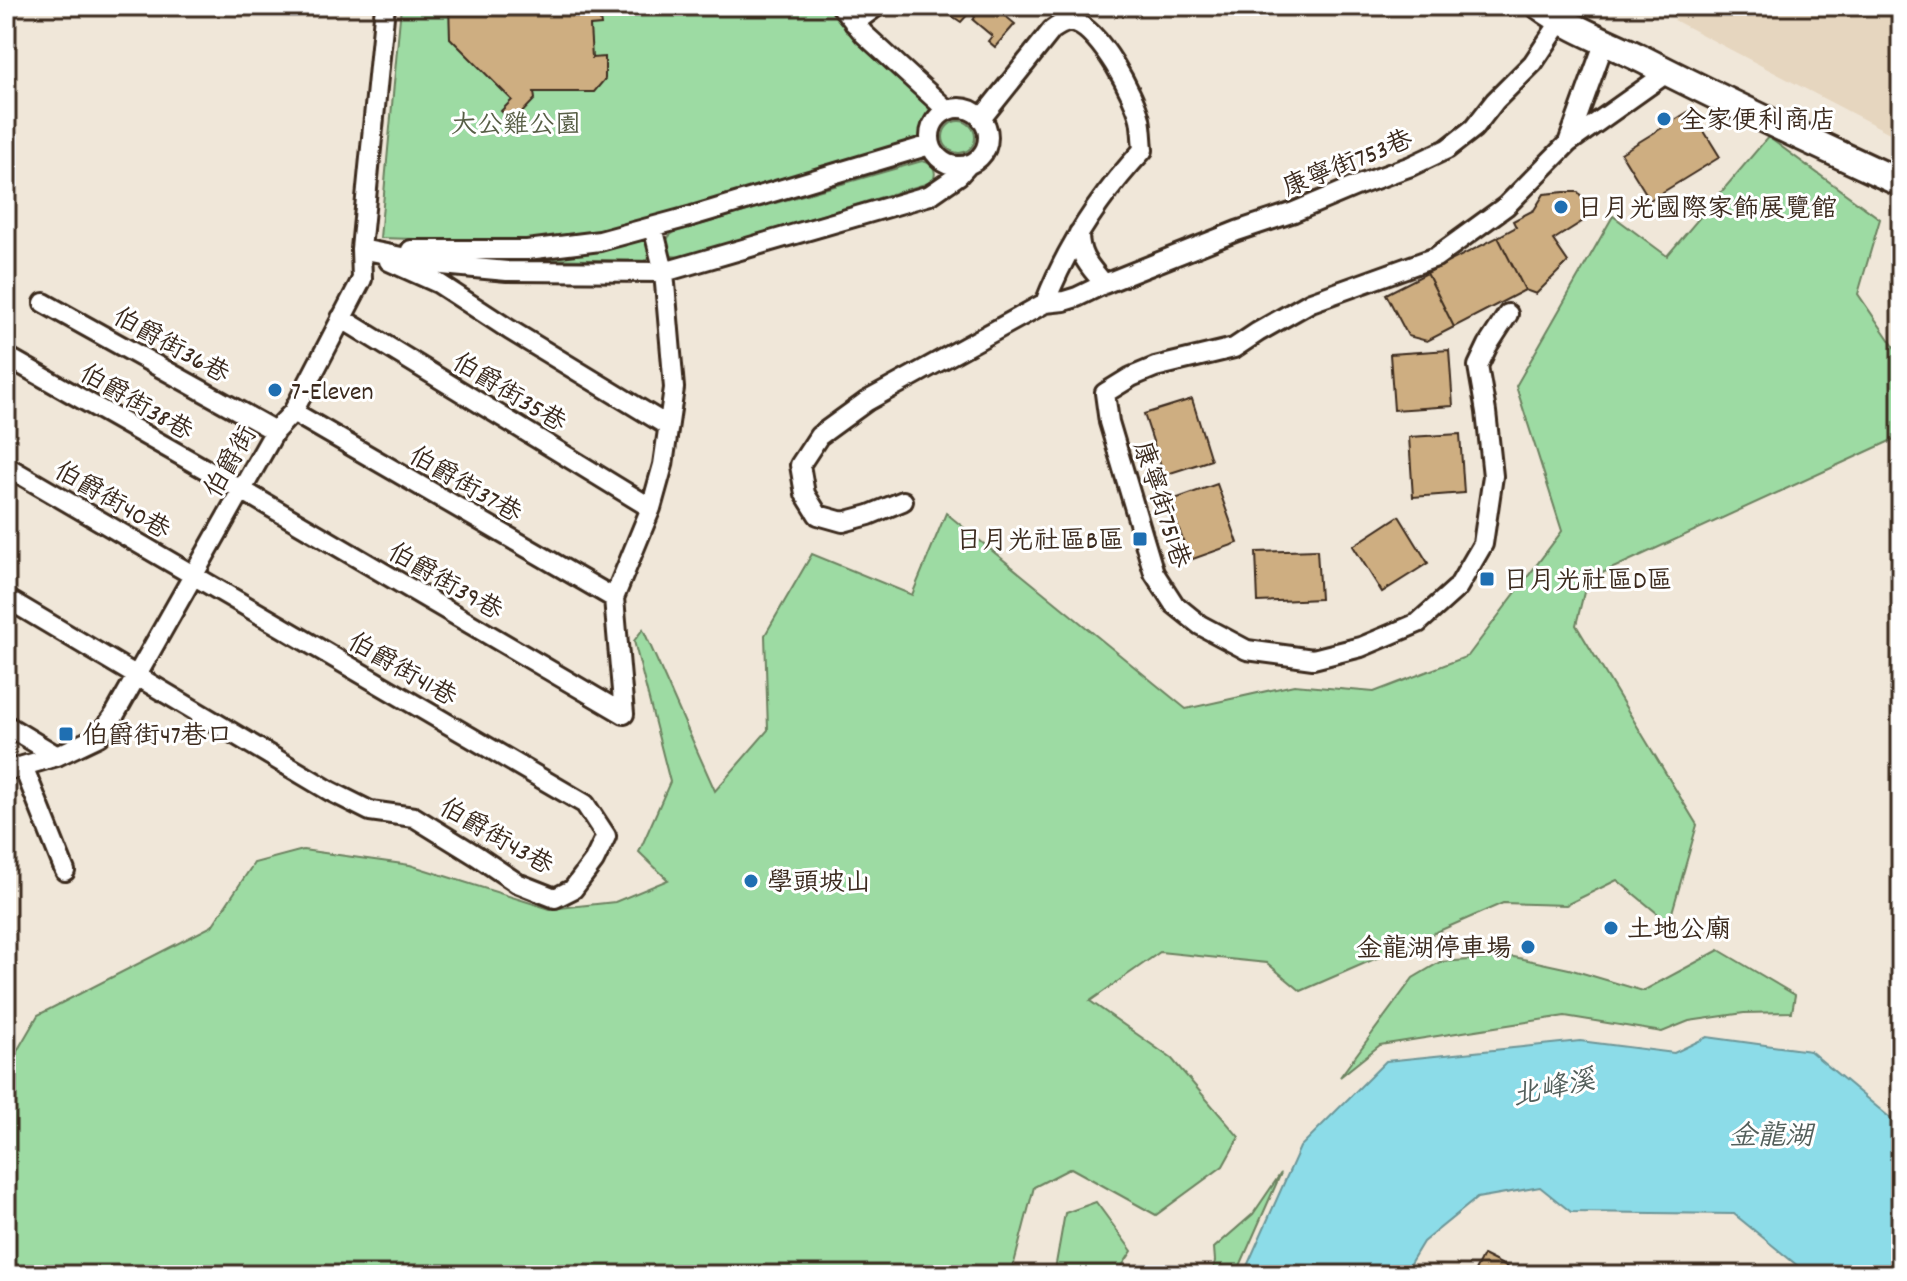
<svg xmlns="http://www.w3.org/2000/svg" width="1907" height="1281" font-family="Dekko,'LXGW WenKai TC',sans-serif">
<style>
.built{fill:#e6d6bf}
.green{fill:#9ddba3;stroke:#6c8260;stroke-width:2}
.water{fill:#8cdce8;stroke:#6c9597;stroke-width:2}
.building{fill:#ceae81;stroke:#3b2a1e;stroke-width:2}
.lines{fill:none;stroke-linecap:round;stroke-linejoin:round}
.street-casing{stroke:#3b2a1e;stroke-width:24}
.secondary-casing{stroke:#3b2a1e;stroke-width:32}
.street{stroke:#fff;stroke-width:18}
.secondary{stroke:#fff;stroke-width:26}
.poi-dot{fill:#1f6fb2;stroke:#fff;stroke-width:3}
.labels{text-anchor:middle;stroke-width:6;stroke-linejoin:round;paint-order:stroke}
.poi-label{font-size:26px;fill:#3b2a1e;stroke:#fff;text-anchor:start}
.park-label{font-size:26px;fill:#585f46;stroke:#fff}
.street-label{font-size:26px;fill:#3b2a1e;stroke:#fff}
.water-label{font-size:28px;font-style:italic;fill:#535f5b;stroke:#fff}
</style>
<rect width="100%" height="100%" fill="#f0e7d9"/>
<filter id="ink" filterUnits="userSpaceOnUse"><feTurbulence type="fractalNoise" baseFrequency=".0125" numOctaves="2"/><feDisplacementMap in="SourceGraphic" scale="16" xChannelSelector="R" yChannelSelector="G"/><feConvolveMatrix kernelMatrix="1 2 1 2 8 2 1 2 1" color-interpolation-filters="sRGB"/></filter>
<g filter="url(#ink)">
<path class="built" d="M1687 6H1901V139L1674 20Z"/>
<path class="green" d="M401 6H830L854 38 935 109 926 118 919 140 603 231 518 242 380 238Z
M943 137a16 16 0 1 1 32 0a16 16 0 1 1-32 0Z
M1768 137 1880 219 1858 294 1901 357V436L1587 580 1576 625 1697 825 1669 923 1617 880 1566 905 1503 903 1301 991 1267 963 1160 952 1090 1001 1172 1059 1239 1137 1223 1166 1156 1215 1071 1168 1034 1187 1011 1275H6V1070L38 1015 212 926 254 863 303 850 410 865 550 909 615 902 668 880 639 852 670 782 634 641 643 629 715 791 768 730 765 635 812 554 912 595 946 513 1186 709 1294 685 1374 692 1468 656 1562 531 1516 386 1613 216 1667 256Z
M922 161C934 163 938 173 932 182L681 257 672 256C663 249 664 237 675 232Z
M645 240 648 241 653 255 645 261 435 257 570 255Z
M1719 950 1795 995 1792 1012 1744 1013 1689 1021 1662 1032 1565 1016 1380 1045 1340 1077 1413 978 1440 962 1514 957 1569 969 1643 991Z
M1281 1173 1236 1275H1212L1215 1261 1214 1248 1253 1214Z
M1096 1202 1132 1251 1116 1275H1054L1065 1213Z"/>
<path class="water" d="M1707 1037 1810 1051 1901 1127V1275H1809L1734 1214 1571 1212 1540 1187 1477 1198 1423 1242 1403 1275H1243L1300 1147 1386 1061 1580 1041 1674 1053Z"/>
<path class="building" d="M449 6H598L601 25 590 26 592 58 605 57V79L594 92H534L535 99 513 122 501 111 512 100 450 38Z
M946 6H1015L1012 10 1009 7 1003 14 1015 24 995 47 988 41 992 36 973 20 975 17 970 12 961 22 943 10Z
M1691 110 1720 157 1650 200 1621 153Z
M1564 192H1578L1587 204 1583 221 1553 240 1568 262 1536 294 1525 290 1498 237 1516 227 1513 221 1534 210 1544 194Z
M1498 237 1525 290 1454 327 1427 273Z
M1427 273 1454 327 1427 341 1408 336 1386 294Z
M1449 350 1453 406 1394 410 1390 354Z
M1192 399 1211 460 1164 475 1144 414Z
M1460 434 1464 493 1413 497 1409 437Z
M1217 484 1238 543 1190 560 1169 501Z
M1399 516 1428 563 1382 592 1353 546Z
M1317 550 1320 599 1258 602 1256 552Z
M1483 1255 1523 1275H1473Z"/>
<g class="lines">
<defs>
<path id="street" d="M841 6 864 34 947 110
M1056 6 1071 22
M854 23 877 6
M930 137a29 29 0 1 1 58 0a29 29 0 1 1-58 0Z
M981 119 1052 30C1059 25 1067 20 1075 23 1100 30 1134 95 1140 119 1142 129 1142 140 1143 150 1101 195 1067 246 1045 303
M1568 143 1605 41
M1079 233C1079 258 1090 266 1104 284
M361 249 442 265 507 271 664 272 930 195 959 175 969 164
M411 250H527L600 241 692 216 930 145
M389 261 438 283 510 330 668 426
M44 303 275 431
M1508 314 1488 345 1478 366 1486 412 1493 476 1483 544 1458 587 1418 623 1361 647 1313 659 1247 650 1200 625 1174 604 1154 573 1109 422 1105 393 1131 377 1155 367 1234 348 1258 332 1311 302 1436 257 1506 206 1568 143 1668 72
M341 318 651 508
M6 356 242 490 624 714
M293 412 614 598
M6 466 585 804 606 836 594 861 573 889 555 898 517 883 477 856 414 817 370 811 330 791 6 598
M903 501 869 515 843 522 818 515 805 494 800 465 819 436 867 401 1045 303 1064 301 1077 297 1104 284 1237 231 1294 212 1356 186 1411 166 1447 149 1474 128 1495 101 1533 63 1561 21
M624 714 614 598 651 508 663 465 674 388 664 272 653 227
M6 725 57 756
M23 766 65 871
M6 771 57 756 99 736 115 714 275 431 293 412 362 279 361 249 385 6"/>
<path id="secondary" d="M1540 6C1571 29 1608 42 1642 59 1728 103 1814 143 1901 183"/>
</defs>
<use href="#street" class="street-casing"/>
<use href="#secondary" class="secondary-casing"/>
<use href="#street" class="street"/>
<use href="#secondary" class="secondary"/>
</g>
</g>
<g class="poi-dot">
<circle cx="1664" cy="119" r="8"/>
<circle cx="1561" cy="207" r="8"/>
<circle cx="275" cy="390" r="8"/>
<rect x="1132" y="531" width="16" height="16" rx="4"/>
<rect x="1479" y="571" width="16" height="16" rx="4"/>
<rect x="58" y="726" width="16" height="16" rx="4"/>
<circle cx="751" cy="881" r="8"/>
<circle cx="1611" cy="928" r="8"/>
<circle cx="1528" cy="947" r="8"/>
</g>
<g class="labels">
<g class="poi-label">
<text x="1680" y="128">全家便利商店</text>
<text x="1577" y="216">日月光國際家飾展覽館</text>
<text x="291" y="399">7-Eleven</text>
<text x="1124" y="548" text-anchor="end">日月光社區B區</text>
<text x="1503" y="588">日月光社區D區</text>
<text x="82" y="743">伯爵街47巷口</text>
<text x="767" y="890">學頭坡山</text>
<text x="1627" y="937">土地公廟</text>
<text x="1512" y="956" text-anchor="end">金龍湖停車場</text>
</g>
<g class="park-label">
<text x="516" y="132">大公雞公園</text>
</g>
<g class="street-label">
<text transform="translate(1347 162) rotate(-22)" y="9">康寧街753巷</text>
<text transform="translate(172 344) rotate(29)" y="9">伯爵街36巷</text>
<text transform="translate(510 391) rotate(31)" y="9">伯爵街35巷</text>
<text transform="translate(137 401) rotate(30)" y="9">伯爵街38巷</text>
<text transform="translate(229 461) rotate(-60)" y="9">伯爵街</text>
<text transform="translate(466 483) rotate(30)" y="9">伯爵街37巷</text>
<text transform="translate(113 499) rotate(30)" y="9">伯爵街40巷</text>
<text transform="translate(1163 504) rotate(72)" y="9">康寧街751巷</text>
<text transform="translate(446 580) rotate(30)" y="9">伯爵街39巷</text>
<text transform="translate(403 668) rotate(30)" y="9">伯爵街41巷</text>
<text transform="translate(497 835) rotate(30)" y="9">伯爵街43巷</text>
</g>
<g class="water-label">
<text transform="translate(1553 1086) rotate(-12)" y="10">北峰溪</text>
<text x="1771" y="1144">金龍湖</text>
</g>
</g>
<rect width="1907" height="1281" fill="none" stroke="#fff" stroke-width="32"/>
<rect x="16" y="16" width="1875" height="1249" fill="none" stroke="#3b2a1e" stroke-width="3" filter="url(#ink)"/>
</svg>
